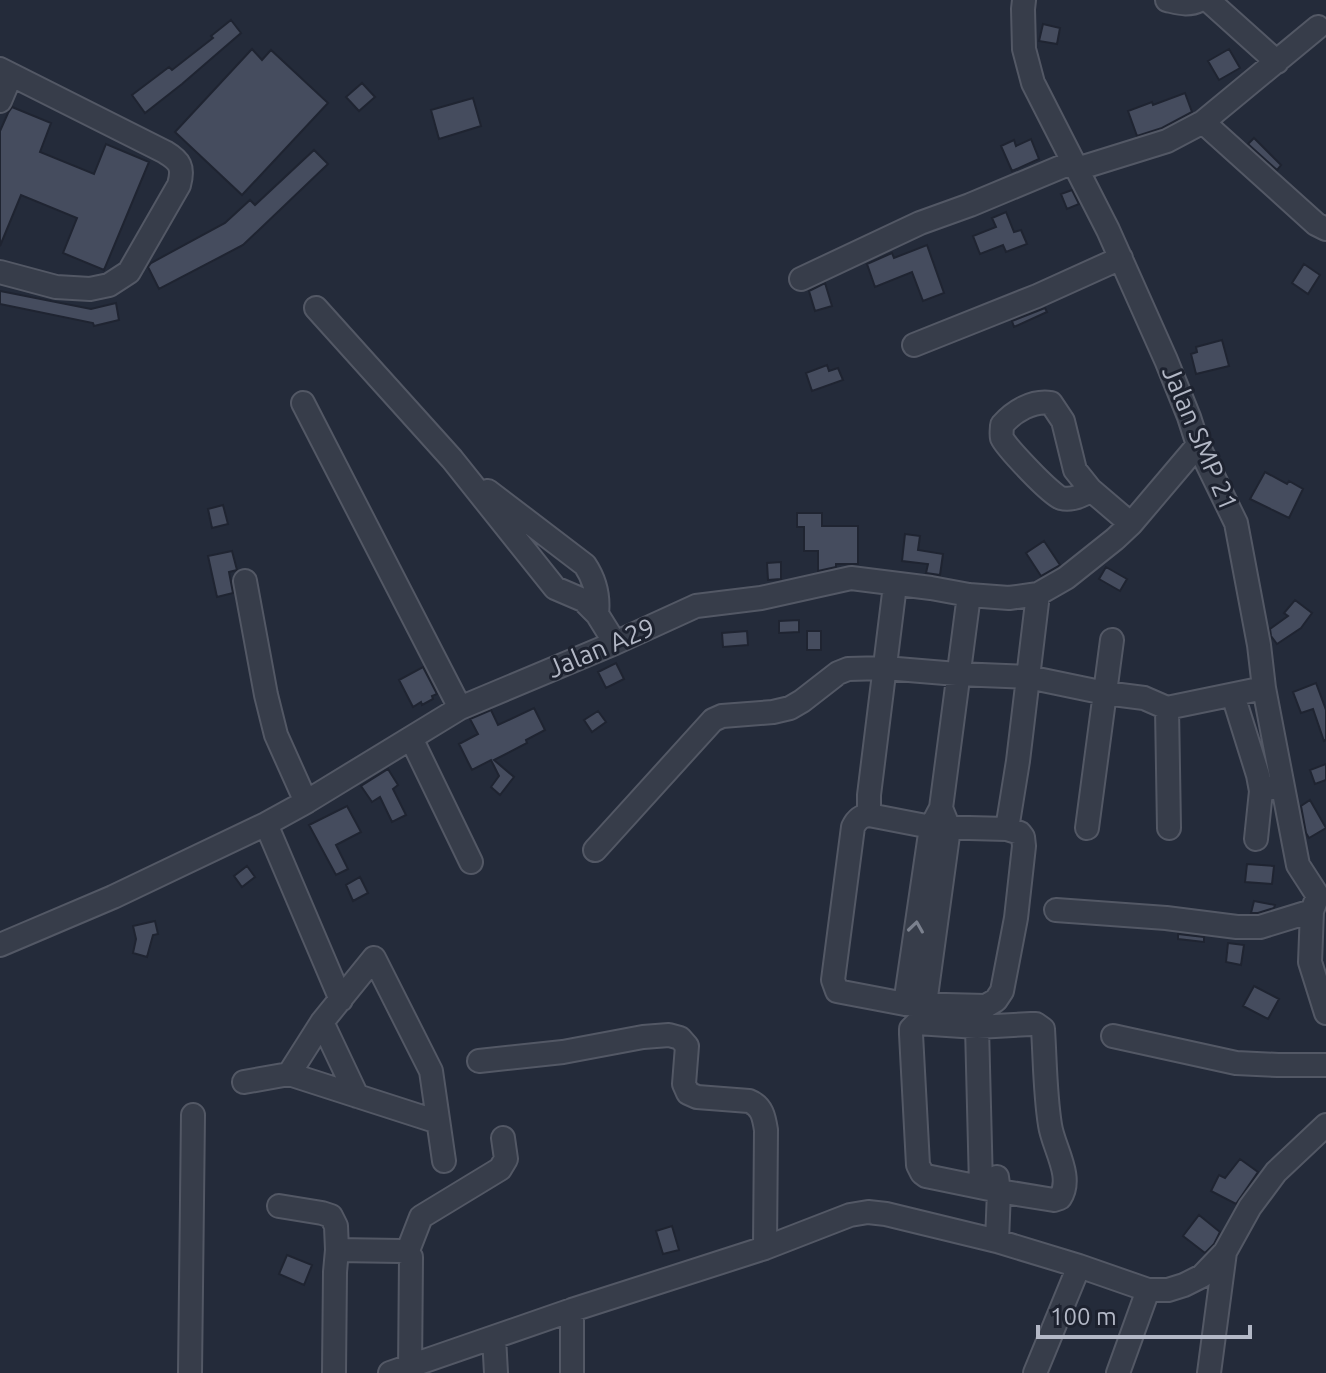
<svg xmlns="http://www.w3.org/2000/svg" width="1326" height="1373" font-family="Ubuntu,sans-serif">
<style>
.building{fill:#454c5e;stroke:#1f2431;stroke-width:2}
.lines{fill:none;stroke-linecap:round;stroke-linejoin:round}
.minor-casing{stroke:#535865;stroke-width:26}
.minor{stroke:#373d4a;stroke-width:22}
.oneway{stroke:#7b818e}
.labels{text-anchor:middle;stroke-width:6;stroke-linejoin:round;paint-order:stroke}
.street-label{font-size:26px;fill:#b3b8c6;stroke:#1d222f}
</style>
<rect width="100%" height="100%" fill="#242b3a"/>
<path class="building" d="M231 20 241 33 182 84 145 113 132 95 169 67 172 70 213 38 211 36Z
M1043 24 1060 28 1057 44 1039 41Z
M252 49 262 60 271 50 328 103 242 195 175 132Z
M1229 49 1240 68 1219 80 1208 61Z
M362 83 375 97 359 111 346 97Z
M1185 93 1192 112 1162 128 1137 136 1128 111 1152 102 1153 105Z
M473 98 481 126 439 139 431 110Z
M12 107 51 123 40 152 94 174 106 144 149 162 104 270 63 253 77 218 21 195 0 246V131L8 113Z
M1254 138 1281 165 1277 170 1248 144Z
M1031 139 1039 159 1012 171 1001 146 1014 140 1016 146Z
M314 150 328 164 243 245 159 289 148 267 151 263 225 223 250 200 255 205Z
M1072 190 1079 204 1067 209 1061 194Z
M1006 212 1014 232 1021 230 1027 244 1006 252 1003 245 980 254 973 236 996 227 992 218Z
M927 245 944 293 923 301 912 272 875 287 867 264 892 253 894 258Z
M1304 264 1320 275 1308 294 1292 283Z
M825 283 832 306 815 311 809 291Z
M0 291 91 309 116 303 119 320 94 326 93 323 0 304Z
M1045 308 1047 312 1014 327 1012 321Z
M1222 340 1229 366 1196 374 1191 354 1197 352 1196 347Z
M827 365 829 371 838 368 843 380 812 391 806 373Z
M1265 472 1287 484 1289 481 1303 489 1289 518 1250 499Z
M223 505 228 524 212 528 208 509Z
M797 513H822V526H858V564H836V567L818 571V551H804V527H797Z
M905 534 920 536 918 550 943 554 940 575 926 573 928 564 902 561Z
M1044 541 1060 565 1041 576 1026 553Z
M232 551 237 570 229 572 233 593 217 597 208 556Z
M781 562V579L768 580 767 563Z
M1106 567 1127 579 1120 591 1099 579Z
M1295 600 1312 613 1301 628 1277 644 1271 636 1270 629 1288 616 1284 613Z
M799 620V632L779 633V621Z
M747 631 748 645 723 647 722 633Z
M807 631H821V650H807Z
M616 663 624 679 606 688 598 672Z
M423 667 437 694 432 696 433 699 422 705 421 702 413 707 399 680Z
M1316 683 1326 710V740L1324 741 1313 709 1301 713 1293 692Z
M534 708 545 730 526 740 527 743 494 760 514 777 500 795 491 787 499 776 491 760 472 770 459 744 478 734 470 719 491 710 498 725Z
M598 711 606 722 592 732 584 720Z
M1326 764V780L1315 784 1310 770Z
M388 769 398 785 393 789 406 815 392 822 380 797 372 802 361 786Z
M1310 800 1326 828 1309 838 1306 833 1301 806Z
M347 806 361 832 336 845 348 869 336 875 309 825Z
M1247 864 1274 866 1272 884 1245 882Z
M247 866 255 877 242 887 234 876Z
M360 877 368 893 353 901 346 885Z
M1254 901 1275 905 1274 908 1258 913H1251Z
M155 921 158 934 153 935 147 957 133 953 136 939 133 926Z
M1178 934 1204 937V942L1178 939Z
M1228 943 1244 945 1241 965 1226 962Z
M1254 986 1279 999 1268 1019 1243 1006Z
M1240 1159 1258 1172 1236 1204 1211 1191 1219 1175 1225 1178Z
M1199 1215 1220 1232 1214 1244 1205 1253 1183 1236Z
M672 1226 679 1250 663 1254 656 1231Z
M287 1255 312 1265 304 1285 279 1274Z"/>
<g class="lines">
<defs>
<path id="minor" d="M1024 0 1023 9 1024 49 1033 83 1108 230 1166 360 1189 417 1198 445 1236 523 1259 645 1264 688 1298 865 1318 896
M1167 0C1180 3 1188 6 1200 0
M1208 0 1277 62
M0 69 165 152C180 161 184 167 179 185L129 272 109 285 90 289 56 287 0 272
M0 101 11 75
M1203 122 1316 224 1326 229
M1077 169 1167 141 1203 122 1318 27
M801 279 920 223 970 205 1073 162
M316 308 452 459 555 588 583 600 597 614 615 643
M914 345 1037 296 1121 258
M303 403 460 708
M1091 490C1082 496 1072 501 1061 498 1052 496 1006 447 1002 438 1001 434 1002 429 1002 425 1014 411 1033 400 1051 403L1063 421 1075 470 1091 490 1131 524
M488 491 585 565C595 580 599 596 597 614
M245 581 266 695 276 735 306 802
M895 585 869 795V815C861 816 857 819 853 827L833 980 837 991 842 992 905 1004 986 1006 996 1000 1002 991 1016 918 1024 846 1023 837 1020 833 1007 829 1018 761 1038 594
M1233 695 1258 775 1261 791 1281 785
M1167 708 1169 828
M411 738 471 862
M869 815 931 827 1007 829
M266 824 341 1000
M1087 828 1112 640
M1256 839 1261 791
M595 850 713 720 722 716 773 712 790 708 802 701 838 673 848 669 885 668 957 674 1028 677 1105 693 1144 698 1167 708 1264 688
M1317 898 1312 911 1310 962 1326 1013
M1056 910 1166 918 1237 927H1260L1312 911
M0 945 113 897 266 824 306 802 460 708 615 643 696 606 761 598 851 578 931 588 969 595 1009 598 1038 594 1066 578 1115 539 1131 524 1198 445
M905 1004 931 827 941 808 969 595
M925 1004 949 828 941 808
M322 1022 357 1096
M977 1027 1031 1024H1036L1043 1029C1045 1060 1045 1094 1050 1125 1053 1147 1074 1177 1060 1198L1054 1200 999 1191 997 1177
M1113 1036 1236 1063 1278 1065H1326
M479 1061 563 1052 643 1037 669 1035 680 1038 687 1046 684 1084 688 1093 697 1097 749 1101C762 1106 764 1117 766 1130L765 1248
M289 1074 438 1122
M244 1082 289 1074 322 1022 374 958 431 1071 444 1161
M981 1186 977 1027 917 1023 911 1029V1034L918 1165 922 1173 926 1176 999 1191 997 1241
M279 1206 322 1213 331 1216 336 1226 337 1250
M407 1253 421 1217 500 1169 506 1159 503 1138
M572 1310V1373
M494 1337 496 1373
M190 1373 193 1115
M334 1373 335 1272 337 1250 401 1251 407 1253 411 1257 410 1373
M390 1373 572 1310 765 1248 850 1215 868 1212 886 1214 997 1241 1079 1266 1148 1290H1168L1184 1285 1202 1276 1225 1252 1250 1207 1276 1172 1326 1125
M1035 1373 1079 1266
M1118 1373 1148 1290
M1209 1373 1225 1252"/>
</defs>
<use href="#minor" class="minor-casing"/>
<use href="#minor" class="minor"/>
</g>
<defs><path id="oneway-chevron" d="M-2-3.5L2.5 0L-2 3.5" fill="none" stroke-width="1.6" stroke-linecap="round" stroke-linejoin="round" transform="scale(2)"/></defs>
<use class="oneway" href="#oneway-chevron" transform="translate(916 927) rotate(-82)"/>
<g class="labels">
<g class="street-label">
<text transform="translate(1200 438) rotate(67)" y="9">Jalan SMP 21</text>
<text transform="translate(601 648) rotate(-23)" y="9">Jalan A29</text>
</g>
</g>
<path d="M1038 1325v12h212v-12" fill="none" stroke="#b3b8c6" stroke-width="4"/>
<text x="1050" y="1325" font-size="24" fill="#b3b8c6" stroke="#1d222f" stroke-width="6" paint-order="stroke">100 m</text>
</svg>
